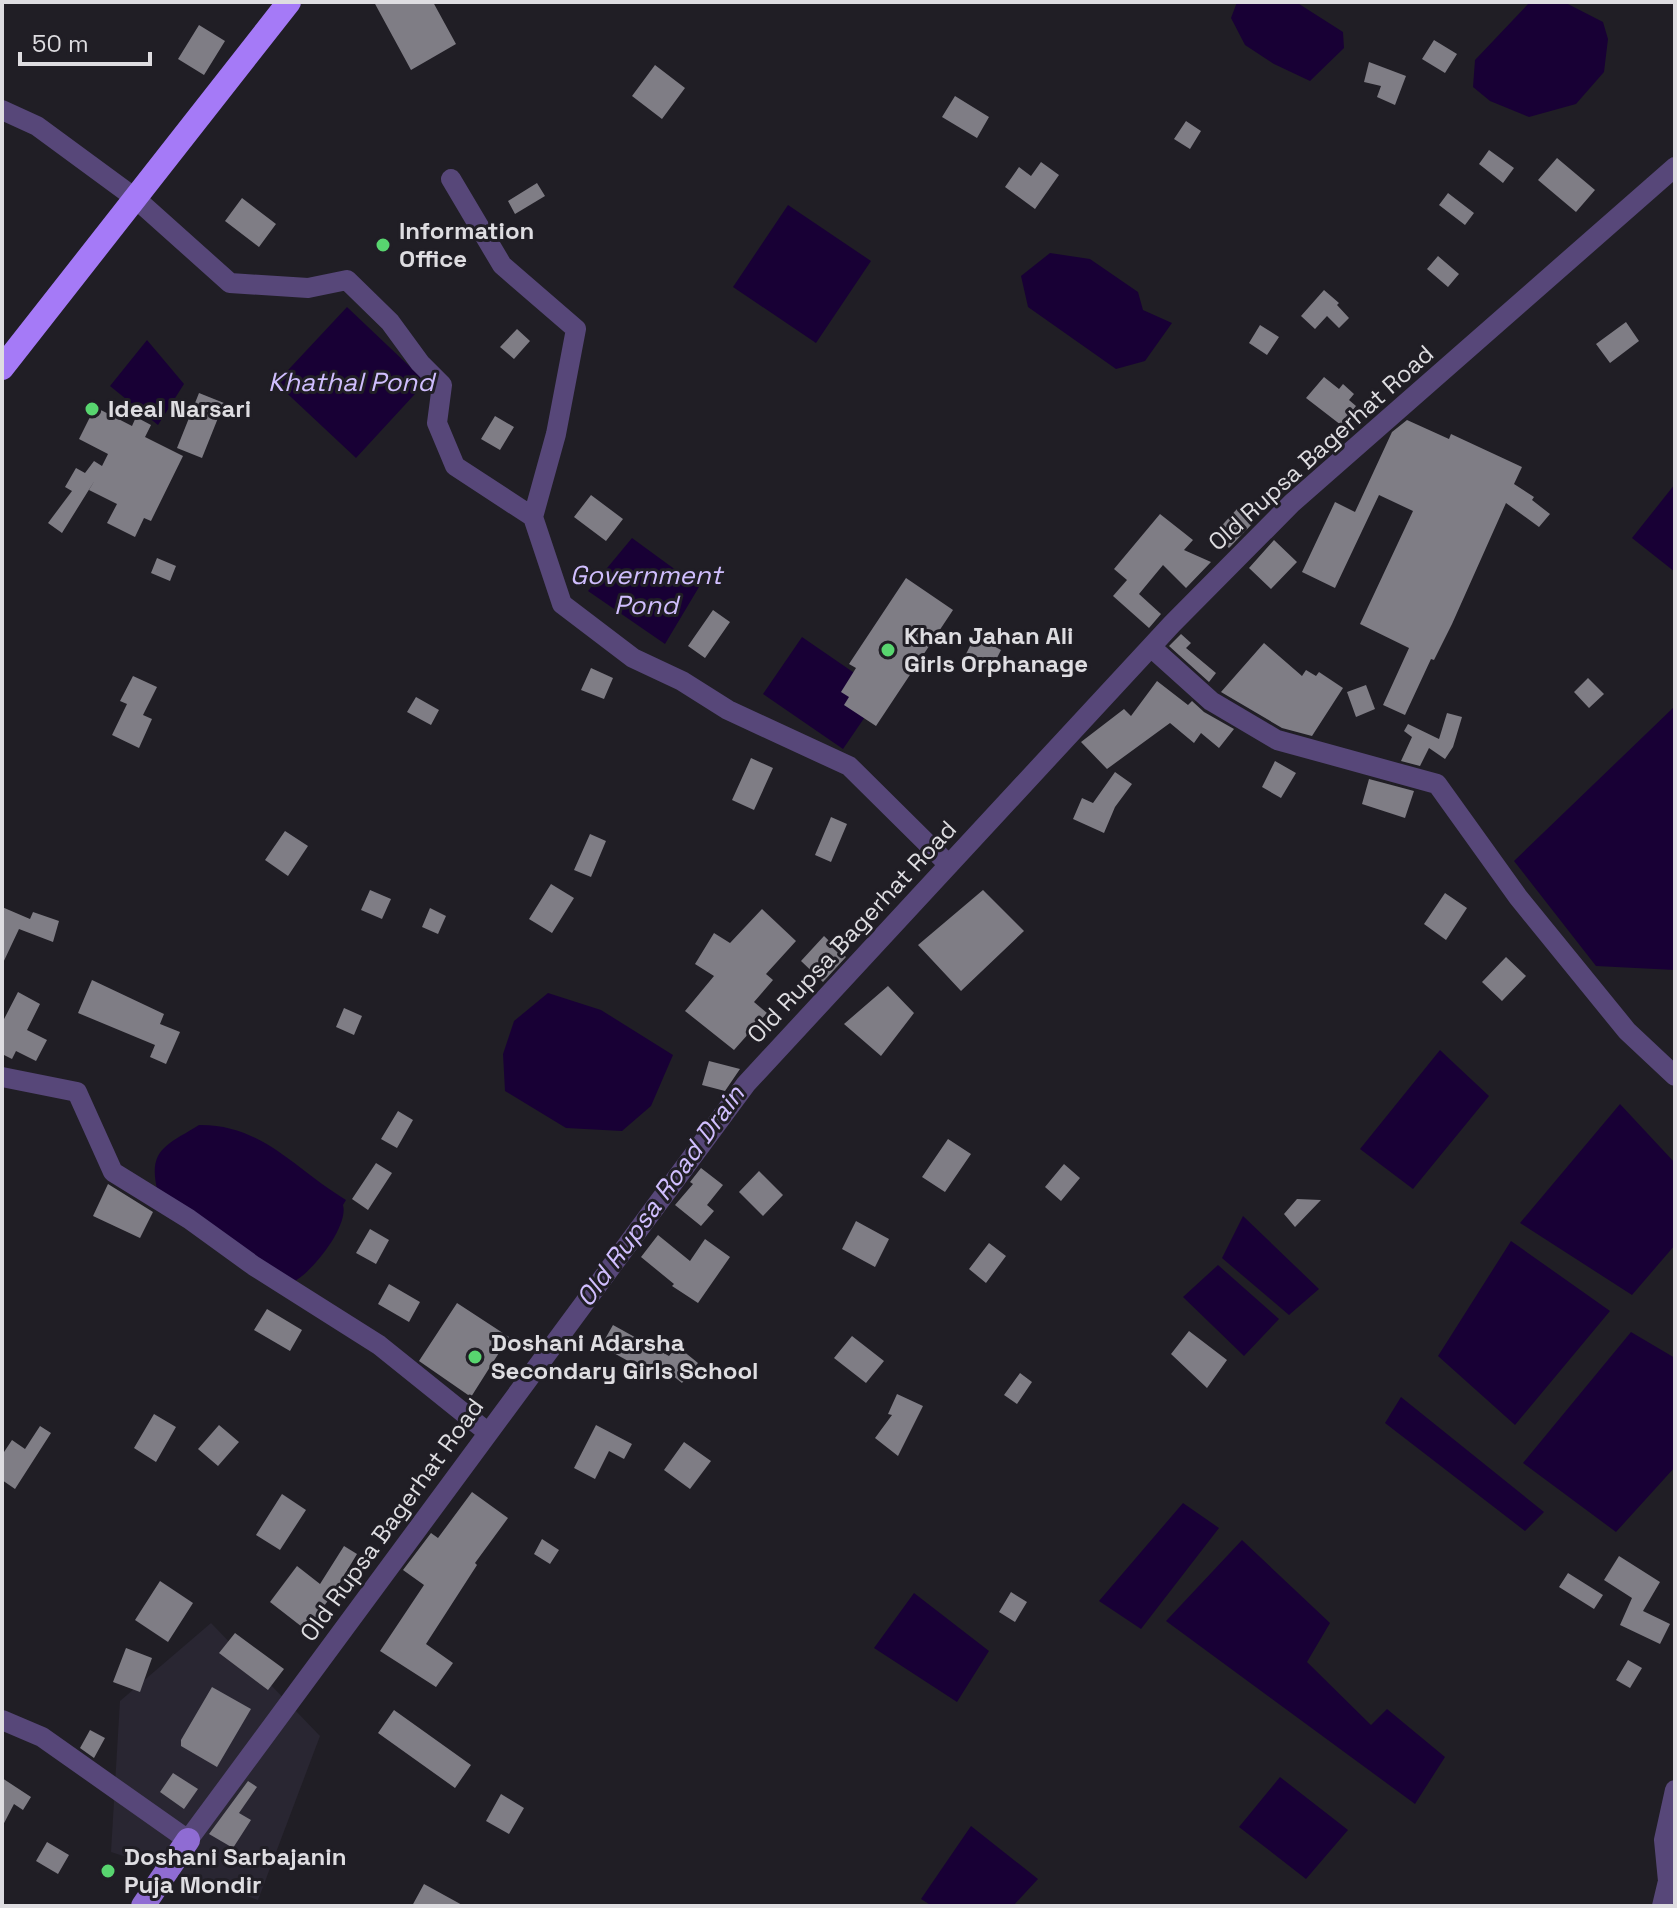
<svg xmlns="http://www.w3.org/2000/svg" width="1677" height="1908" font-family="'Space Grotesk',sans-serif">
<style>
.built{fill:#292632}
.water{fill:#180035}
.building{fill:#7f7d85}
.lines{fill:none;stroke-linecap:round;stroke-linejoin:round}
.minor{stroke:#574779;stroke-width:20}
.major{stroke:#8f6cd3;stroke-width:24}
.highway{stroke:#a57af7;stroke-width:24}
.poi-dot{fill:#58d56f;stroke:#201e25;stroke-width:3}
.labels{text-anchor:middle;stroke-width:6;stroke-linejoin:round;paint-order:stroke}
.poi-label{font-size:24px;font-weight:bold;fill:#dedde1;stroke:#201e25;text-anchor:start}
.street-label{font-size:24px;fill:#dedde1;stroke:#201e25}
.water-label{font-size:26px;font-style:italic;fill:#d0befe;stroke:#201e25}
</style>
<rect width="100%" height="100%" fill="#201e25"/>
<path class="built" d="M211 1623 320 1736 258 1900 111 1852 120 1701Z"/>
<path class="water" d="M1237 2H1296L1343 32 1344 48 1310 81 1274 64 1245 45 1231 18Z
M1530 2H1564L1603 22 1608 39 1604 72 1576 104 1529 117 1490 101 1473 87 1475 60Z
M788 205 871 261 816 343 733 287Z
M1050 253 1090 259 1138 292 1143 310 1172 323 1145 361 1116 369 1028 307 1021 276Z
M347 307 426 382 356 458 276 383Z
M147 340 184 384 158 425 110 386Z
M1675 484V572L1632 538Z
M632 538 699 587 665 644 588 591Z
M802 637 882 692 843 749 763 694Z
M1675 706V970L1596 966 1514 861Z
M548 993 601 1010 673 1055 651 1106 622 1131 566 1128 505 1091 503 1054 514 1021Z
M1440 1050 1489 1096 1413 1189 1360 1149Z
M1620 1104 1675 1163V1245L1632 1295 1520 1223Z
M199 1125C262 1124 296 1170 346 1200L343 1205C349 1226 312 1273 293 1282L157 1189C148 1149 167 1145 199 1125Z
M1243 1216 1319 1289 1289 1315 1222 1258Z
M1511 1241 1610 1311 1515 1425 1438 1356Z
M1218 1265 1279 1319 1244 1356 1183 1297Z
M1631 1332 1675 1358V1467L1616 1532 1523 1463Z
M1401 1397 1544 1512 1525 1531 1385 1423Z
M1183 1503 1219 1528 1141 1629 1099 1601Z
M1242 1540 1330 1623 1307 1662 1371 1725 1387 1709 1445 1757 1415 1804 1166 1621Z
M914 1593 989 1651 957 1702 874 1648Z
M1280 1777 1348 1830 1306 1879 1239 1827Z
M971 1826 1038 1879 1013 1906H932L921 1899Z"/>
<path class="building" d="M374 2H433L456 44 411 70Z
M199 25 225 41 204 75 178 59Z
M1434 40 1457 54 1445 73 1422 59Z
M1369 62 1406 76 1395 105 1377 97 1381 86 1364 82Z
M655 65 685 88 662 119 632 96Z
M955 96 989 117 977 138 942 117Z
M1186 121 1201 131 1190 149 1174 139Z
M1489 150 1514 168 1503 183 1479 164Z
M1557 158 1595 190 1576 212 1538 180Z
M1041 162 1059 175 1035 209 1005 187 1019 167 1031 176Z
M537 183 545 196 515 214 508 201Z
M1448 193 1474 213 1465 225 1439 205Z
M242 198 276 224 259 247 225 221Z
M1438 256 1459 274 1448 287 1427 269Z
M1324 290 1339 303 1337 305 1349 318 1339 328 1327 316 1315 329 1301 316Z
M1626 322 1639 341 1610 363 1596 344Z
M1260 325 1279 337 1267 355 1249 343Z
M517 329 530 341 514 359 500 347Z
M1324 377 1339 389 1343 384 1354 394 1349 400 1356 406 1341 425 1306 398Z
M199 393 224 403 202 458 177 448Z
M95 407 132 426 136 417 151 425 145 437 183 456 151 521 144 518 135 537 107 523 117 504 89 490 95 480 62 533 48 523 72 491 65 487 76 468 85 473 94 461 102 466 108 454 79 439Z
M495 416 514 427 500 450 481 439Z
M1407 420 1449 439 1451 434 1522 467 1514 484 1534 497 1532 500 1550 514 1539 527 1506 503 1452 624 1434 660 1431 659 1405 715 1383 705 1409 648 1360 624 1413 511 1379 495 1335 588 1302 572 1335 502 1355 512 1392 432Z
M591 495 623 519 606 541 574 517Z
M1237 509 1252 524 1229 548 1214 534Z
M1160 514 1193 540 1184 550 1211 562 1186 588 1163 565 1139 594 1161 614 1149 628 1113 596 1127 580 1114 569Z
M1274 540 1297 562 1271 589 1249 568Z
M157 558 176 566 170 581 151 573Z
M906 578 953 610 876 726 844 705 849 697 841 692 856 668 849 664Z
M713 610 730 622 705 658 688 646Z
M1181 634 1191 643 1186 648 1216 673 1209 682 1169 646Z
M975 636 1001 650 991 670 965 656Z
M1264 643 1302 676 1306 670 1316 676 1319 672 1343 688 1312 736 1282 728 1221 692Z
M591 668 613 678 604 699 581 690Z
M133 676 157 687 143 715 152 719 139 748 112 735 127 704 120 701Z
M1588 678 1604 694 1589 708 1574 692Z
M1157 681 1188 705 1192 701 1204 712 1234 729 1219 748 1201 733 1194 743 1170 723 1107 769 1081 742 1124 709 1131 716Z
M1366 685 1375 709 1356 717 1347 692Z
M416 697 439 710 431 725 407 712Z
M1447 713 1462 717 1453 747 1445 759 1429 748 1420 766 1401 761 1412 737 1404 731 1408 724 1439 739Z
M751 758 773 768 754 810 732 800Z
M1275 761 1296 773 1281 798 1262 787Z
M1115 772 1132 784 1115 807 1104 833 1073 819 1082 798 1093 803Z
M1369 779 1414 791 1405 818 1362 804Z
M831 817 847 824 831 862 815 855Z
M285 831 308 846 288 876 265 860Z
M590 834 606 841 591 877 574 870Z
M551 884 574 898 552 933 529 919Z
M370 890 391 899 382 919 361 910Z
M983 890 1024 931 961 991 918 945Z
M1445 893 1467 908 1446 940 1424 924Z
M2 907 30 919 33 912 59 921 53 942 19 929 2 965Z
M430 908 446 916 438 934 422 927Z
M762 909 796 941 766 974 773 980 754 1002 767 1013 734 1050 685 1011 714 976 695 964 714 933 730 943Z
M824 936 846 957 823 982 801 961Z
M1506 957 1526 976 1502 1001 1482 982Z
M92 980 164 1014 160 1024 180 1032 166 1064 150 1057 155 1045 78 1013Z
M888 986 914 1013 881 1056 844 1024Z
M18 992 40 1004 27 1030 47 1040 36 1061 16 1051 12 1059 2 1054V1023Z
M344 1008 362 1016 354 1035 336 1027Z
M709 1061 740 1069 725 1091 702 1085Z
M398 1111 413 1120 397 1148 381 1139Z
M948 1139 971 1154 945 1192 922 1177Z
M376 1163 392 1173 368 1210 352 1199Z
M1064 1164 1080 1178 1061 1201 1045 1187Z
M701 1168 723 1185 707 1205 714 1211 701 1226 675 1205 693 1184 690 1182Z
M759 1171 783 1195 763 1216 739 1192Z
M108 1184 153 1212 140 1238 93 1216Z
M1297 1199 1321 1200 1295 1227 1284 1214Z
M856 1221 889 1239 875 1267 842 1249Z
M370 1229 389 1240 376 1264 356 1253Z
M658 1235 690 1261 705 1239 730 1257 698 1303 672 1286 674 1284 641 1257Z
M989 1243 1006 1256 986 1283 969 1269Z
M389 1284 420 1302 409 1322 378 1304Z
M457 1303 509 1337 471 1397 419 1361Z
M267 1309 302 1330 290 1351 254 1330Z
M613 1325 669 1356 677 1346 698 1363 682 1383 654 1361 648 1372 601 1346Z
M1189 1331 1227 1360 1207 1388 1171 1354Z
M852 1336 884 1361 866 1383 834 1358Z
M1020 1373 1032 1382 1017 1404 1004 1395Z
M897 1394 923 1406 898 1456 875 1438 892 1415 888 1414Z
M154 1414 176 1427 156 1462 134 1448Z
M219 1425 239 1442 218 1466 198 1449Z
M596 1425 632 1444 624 1459 609 1451 595 1479 574 1468Z
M40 1426 51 1433 15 1489 2 1480V1455L12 1440 25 1449Z
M684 1442 711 1461 690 1489 664 1470Z
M472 1492 508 1518 475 1563 477 1565 426 1644 453 1663 436 1687 380 1651 424 1585 403 1570 431 1533 438 1538Z
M282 1494 306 1510 280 1550 256 1535Z
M542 1539 559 1550 550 1564 534 1554Z
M344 1546 357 1554 333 1594 306 1630 270 1602 297 1566 320 1584Z
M1619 1556 1660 1582 1643 1611 1670 1624 1660 1644 1620 1625 1632 1598 1604 1580Z
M1568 1573 1603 1595 1594 1609 1559 1587Z
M160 1581 193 1603 168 1642 135 1620Z
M1011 1592 1027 1602 1015 1622 999 1612Z
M235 1633 284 1669 268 1690 219 1653Z
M126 1648 152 1658 140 1692 113 1682Z
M1628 1660 1642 1668 1630 1688 1616 1680Z
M212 1687 251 1709 217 1767 181 1746V1740Z
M394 1710 471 1765 455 1788 378 1733Z
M90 1730 105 1738 94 1758 80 1748Z
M173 1773 198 1789 184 1809 160 1792Z
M2 1778 31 1797 23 1810 14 1804 2 1827Z
M248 1781 257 1787 239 1813 251 1820 233 1848 209 1834Z
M501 1794 524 1808 509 1834 486 1821Z
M47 1842 69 1855 58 1874 36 1861Z
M424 1884 464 1906H412Z"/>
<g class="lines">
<path class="minor" d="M2 110 37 126 135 198 230 283 308 288 347 280 390 322 420 363 442 385 437 423 455 466 533 517 562 604 633 658 682 681 728 710 849 766 949 865
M451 179 502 265 576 329 556 434 533 517
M1151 647 1211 701 1277 740 1437 784 1518 897 1627 1031 1675 1076
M2 1077 77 1092 113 1172 189 1219 254 1266 379 1345 486 1431
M2 1720 42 1737 188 1840 746 1084 1172 624 1292 503 1675 167
M1662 1906 1668 1881 1664 1840 1675 1790"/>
<path class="major" d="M143 1906 188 1840"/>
<path class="highway" d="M2 368 289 2"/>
</g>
<g class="poi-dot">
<circle cx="383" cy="245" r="8"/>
<circle cx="92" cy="409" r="8"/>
<circle cx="888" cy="650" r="8"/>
<circle cx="475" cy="1357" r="8"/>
<circle cx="108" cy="1871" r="8"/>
</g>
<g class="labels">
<g class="poi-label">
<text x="399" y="239">Information<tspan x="399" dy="28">Office</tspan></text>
<text x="108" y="417">Ideal Narsari</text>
<text x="904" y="644">Khan Jahan Ali<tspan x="904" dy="28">Girls Orphanage</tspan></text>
<text x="491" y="1351">Doshani Adarsha<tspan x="491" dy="28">Secondary Girls School</tspan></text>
<text x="124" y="1865">Doshani Sarbajanin<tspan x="124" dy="28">Puja Mondir</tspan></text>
</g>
<g class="street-label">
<text transform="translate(1321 448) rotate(-42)" y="8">Old Rupsa Bagerhat Road</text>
<text transform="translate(852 932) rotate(-47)" y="8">Old Rupsa Bagerhat Road</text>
<text transform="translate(392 1520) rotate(-54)" y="8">Old Rupsa Bagerhat Road</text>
</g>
<g class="water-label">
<text x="351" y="391">Khathal Pond</text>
<text x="646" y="584">Government<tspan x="646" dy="30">Pond</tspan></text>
<text transform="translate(660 1196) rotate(-54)" y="9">Old Rupsa Road Drain</text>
</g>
</g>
<rect width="1677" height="1908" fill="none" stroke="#dedde1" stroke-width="8"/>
<path d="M20 52v12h130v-12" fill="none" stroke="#dedde1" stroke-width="4"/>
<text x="32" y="52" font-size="24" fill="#dedde1" stroke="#201e25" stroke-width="6" paint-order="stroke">50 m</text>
</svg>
